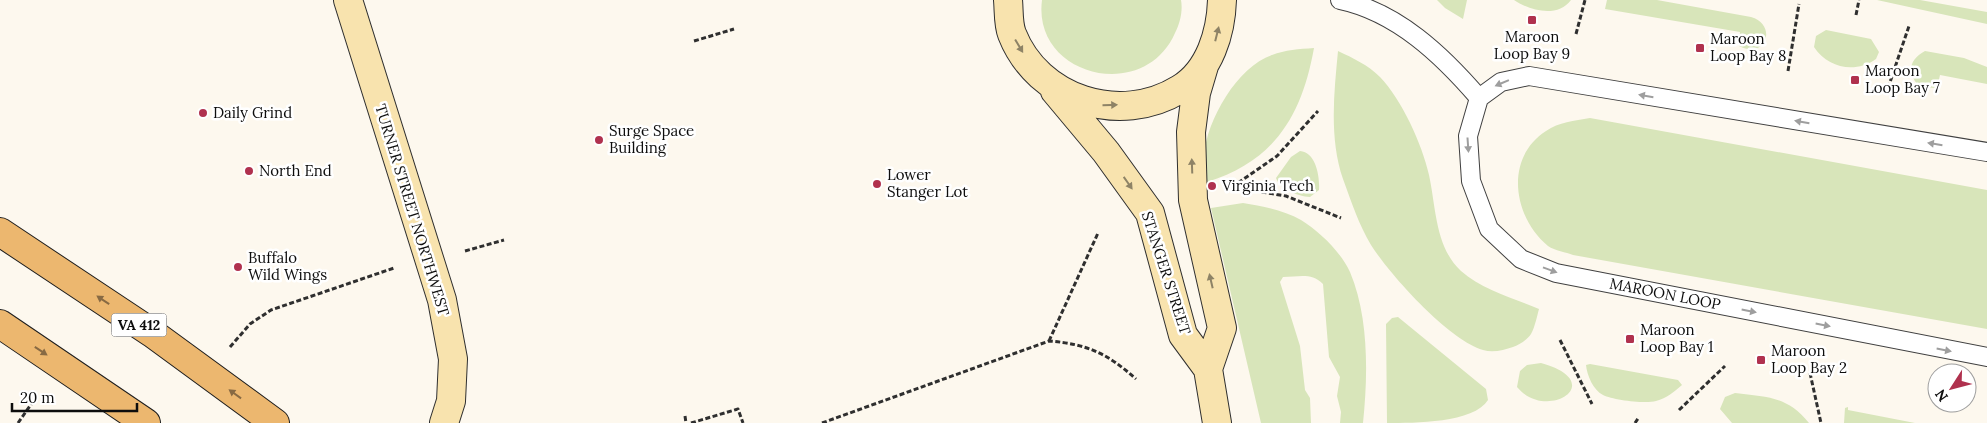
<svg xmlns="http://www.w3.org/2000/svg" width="1987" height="423" font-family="Lora,serif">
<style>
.green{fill:#d8e5ba}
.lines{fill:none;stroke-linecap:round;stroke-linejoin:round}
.lane-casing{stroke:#404040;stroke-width:20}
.secondary-casing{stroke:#2f2f2f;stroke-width:30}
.primary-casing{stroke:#1e1e1e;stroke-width:30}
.path{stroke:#2f2f2f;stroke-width:3;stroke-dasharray:5 2.5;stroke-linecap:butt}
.lane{stroke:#fff;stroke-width:18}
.secondary{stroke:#f8e3ae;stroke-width:28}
.primary{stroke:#ecb76f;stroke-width:28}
.oneway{fill:#8e8366}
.oneway2{fill:#9e9e9e}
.oneway3{fill:#886a43}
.poi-dot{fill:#b0314e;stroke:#fff;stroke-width:2}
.labels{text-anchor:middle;stroke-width:5;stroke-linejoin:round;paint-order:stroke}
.shield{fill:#fff;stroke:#565656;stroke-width:1}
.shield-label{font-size:14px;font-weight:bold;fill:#0d0d0d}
.poi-label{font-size:15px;fill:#0d0d0d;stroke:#fff;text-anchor:start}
.street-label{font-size:15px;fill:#0d0d0d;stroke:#fff}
</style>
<rect width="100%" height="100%" fill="#fdf8ee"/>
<path class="green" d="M1042 0H1181C1183 11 1180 23 1175 33 1144 104 1032 76 1042 0Z
M1437 0H1467L1463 19 1445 8Z
M1514 0H1571C1558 18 1530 11 1514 0Z
M1607 0H1657L1751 17C1778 25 1766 60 1739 46L1740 32 1605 9Z
M1877 0H1920L1987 12V24Z
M1826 30 1871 39 1879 52 1876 59C1855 74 1828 68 1814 47L1816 36Z
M1314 48C1302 115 1275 161 1207 182 1206 173 1204 164 1204 155 1207 120 1237 67 1272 55 1285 50 1299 49 1314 48Z
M1338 51C1353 58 1368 65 1380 77 1402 100 1422 144 1429 175 1436 207 1435 247 1461 271 1482 290 1514 298 1539 309 1537 316 1535 327 1531 334 1527 340 1519 345 1513 347 1504 350 1493 353 1483 350 1449 340 1390 275 1371 245 1359 225 1351 201 1343 179 1329 138 1334 93 1338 51Z
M1925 51 1964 58 1987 67V84L1940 75 1937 88 1920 87C1907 74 1908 60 1925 51Z
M1590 118 1987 190V329L1573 255C1566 252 1555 251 1548 246 1513 217 1504 158 1546 131 1559 122 1574 121 1590 118Z
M1300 151C1316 152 1320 177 1319 190L1310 197C1298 196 1280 190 1276 178L1291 157Z
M1243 203C1262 206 1284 210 1301 220 1320 232 1340 251 1350 272 1369 317 1368 375 1363 423H1340L1341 412 1337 396 1340 377 1329 357 1323 284C1311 272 1299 277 1283 277L1280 282 1300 346 1305 390 1310 398 1311 423H1261L1211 208Z
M1398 317 1486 389 1488 400C1474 423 1414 423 1387 423L1386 324 1392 318Z
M1541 363C1610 382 1547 423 1517 387L1520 371 1527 365Z
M1590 364 1678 380 1682 385C1674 392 1667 398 1656 401 1645 404 1613 400 1603 395 1593 390 1587 375 1586 365Z
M1735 393C1767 397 1787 396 1809 423H1732L1720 409 1725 397Z
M1848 407V410L1915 423H1844L1845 408Z"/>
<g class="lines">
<defs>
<path id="lane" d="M1340 0C1397 12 1442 55 1479 98
M1987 152 1529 76 1501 82 1479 98 1468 136 1471 181 1489 229 1521 259 1556 273 1987 357"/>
<path id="secondary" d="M348 0 442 300 453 359 451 401 444 423
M1008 0C1009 10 1008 24 1012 34 1038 100 1120 126 1180 89 1210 71 1221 32 1222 0
M1204 66 1196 93 1191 132 1193 200 1222 328 1208 369 1217 423
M1055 91 1106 152 1150 213 1183 335 1208 369"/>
<path id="primary" d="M0 232 152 333 275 423
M0 324 146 423"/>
</defs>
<use href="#lane" class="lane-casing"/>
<use href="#secondary" class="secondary-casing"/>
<use href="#primary" class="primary-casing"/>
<path class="path" d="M1856 15 1859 0
M1576 34 1585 0
M694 41 734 29
M1788 71 1799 4
M1888 88 1909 26
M1232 187 1277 156 1318 111
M1232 187 1286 196 1341 218
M465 251 504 240
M1560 340 1592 404
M1049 341 1098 233
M230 347 250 324 271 310 394 268
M1810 373 1821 423
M1679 410 1725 366
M685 416 686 423
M18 423 32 403
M691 423 738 409 743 423
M822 423 1049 341C1088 344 1108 354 1136 379
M1635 423 1639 417"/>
<use href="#lane" class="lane"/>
<use href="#secondary" class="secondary"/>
<use href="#primary" class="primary"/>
</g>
<defs><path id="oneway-solid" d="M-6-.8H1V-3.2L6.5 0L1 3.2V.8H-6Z" transform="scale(1.25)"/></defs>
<g class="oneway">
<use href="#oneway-solid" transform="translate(1217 34) rotate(-76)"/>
<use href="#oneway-solid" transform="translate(1019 46) rotate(59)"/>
<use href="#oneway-solid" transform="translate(1110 105) rotate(-2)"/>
<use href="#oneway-solid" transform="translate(1192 166) rotate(-92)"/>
<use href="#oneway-solid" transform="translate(1128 183) rotate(55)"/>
<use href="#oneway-solid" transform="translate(1211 281) rotate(-103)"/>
</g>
<g class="oneway2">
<use href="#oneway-solid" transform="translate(1502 83) rotate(157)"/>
<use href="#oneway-solid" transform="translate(1646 96) rotate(-170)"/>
<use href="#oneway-solid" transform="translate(1802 122) rotate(-170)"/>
<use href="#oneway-solid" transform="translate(1935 144) rotate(-171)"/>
<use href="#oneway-solid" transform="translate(1468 145) rotate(86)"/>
<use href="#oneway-solid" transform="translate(1550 270) rotate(20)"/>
<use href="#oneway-solid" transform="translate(1749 311) rotate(11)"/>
<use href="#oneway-solid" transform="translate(1823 325) rotate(11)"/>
<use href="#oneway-solid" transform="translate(1944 350) rotate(11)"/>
</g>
<g class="oneway3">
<use href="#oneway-solid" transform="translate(103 300) rotate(-146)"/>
<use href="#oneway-solid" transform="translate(41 351) rotate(34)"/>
<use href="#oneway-solid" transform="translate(235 394) rotate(-144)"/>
</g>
<g class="poi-dot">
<rect x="1527" y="15" width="10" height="10" rx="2.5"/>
<rect x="1695" y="43" width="10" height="10" rx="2.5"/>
<rect x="1850" y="75" width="10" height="10" rx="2.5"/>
<circle cx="203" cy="113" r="5"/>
<circle cx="599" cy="140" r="5"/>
<circle cx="249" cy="171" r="5"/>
<circle cx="877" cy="184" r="5"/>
<circle cx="1212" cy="186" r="5"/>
<circle cx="238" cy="267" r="5"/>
<rect x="1625" y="334" width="10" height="10" rx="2.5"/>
<rect x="1756" y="355" width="10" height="10" rx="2.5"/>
</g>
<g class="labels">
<rect class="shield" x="111.5" y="313.5" width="55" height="23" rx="4"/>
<g class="shield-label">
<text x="139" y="330">VA 412</text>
</g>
<g class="poi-label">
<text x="1532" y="42" text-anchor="middle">Maroon<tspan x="1532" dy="17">Loop Bay 9</tspan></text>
<text x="1710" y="44">Maroon<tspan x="1710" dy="17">Loop Bay 8</tspan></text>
<text x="1865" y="76">Maroon<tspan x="1865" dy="17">Loop Bay 7</tspan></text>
<text x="213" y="118">Daily Grind</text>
<text x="609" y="136">Surge Space<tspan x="609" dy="17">Building</tspan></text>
<text x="259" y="176">North End</text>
<text x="887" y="180">Lower<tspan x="887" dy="17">Stanger Lot</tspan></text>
<text x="1222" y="191">Virginia Tech</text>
<text x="248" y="263">Buffalo<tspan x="248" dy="17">Wild Wings</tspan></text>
<text x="1640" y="335">Maroon<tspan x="1640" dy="17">Loop Bay 1</tspan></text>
<text x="1771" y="356">Maroon<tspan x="1771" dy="17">Loop Bay 2</tspan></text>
</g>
<g class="street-label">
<text transform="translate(412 210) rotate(73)" y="5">TURNER STREET NORTHWEST</text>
<text transform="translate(1166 273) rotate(72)" y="5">STANGER STREET</text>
<text transform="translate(1665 294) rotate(11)" y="5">MAROON LOOP</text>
</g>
</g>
<g transform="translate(1952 388) rotate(234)"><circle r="24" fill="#ffffff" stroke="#9e9e9e"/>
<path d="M0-4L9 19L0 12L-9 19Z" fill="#b0314e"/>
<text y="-8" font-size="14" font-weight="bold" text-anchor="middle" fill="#0d0d0d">N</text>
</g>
<path d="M12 403v8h125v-8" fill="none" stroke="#0d0d0d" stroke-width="2.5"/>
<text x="20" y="403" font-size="15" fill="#0d0d0d" stroke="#ffffff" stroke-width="4" paint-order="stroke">20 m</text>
</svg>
